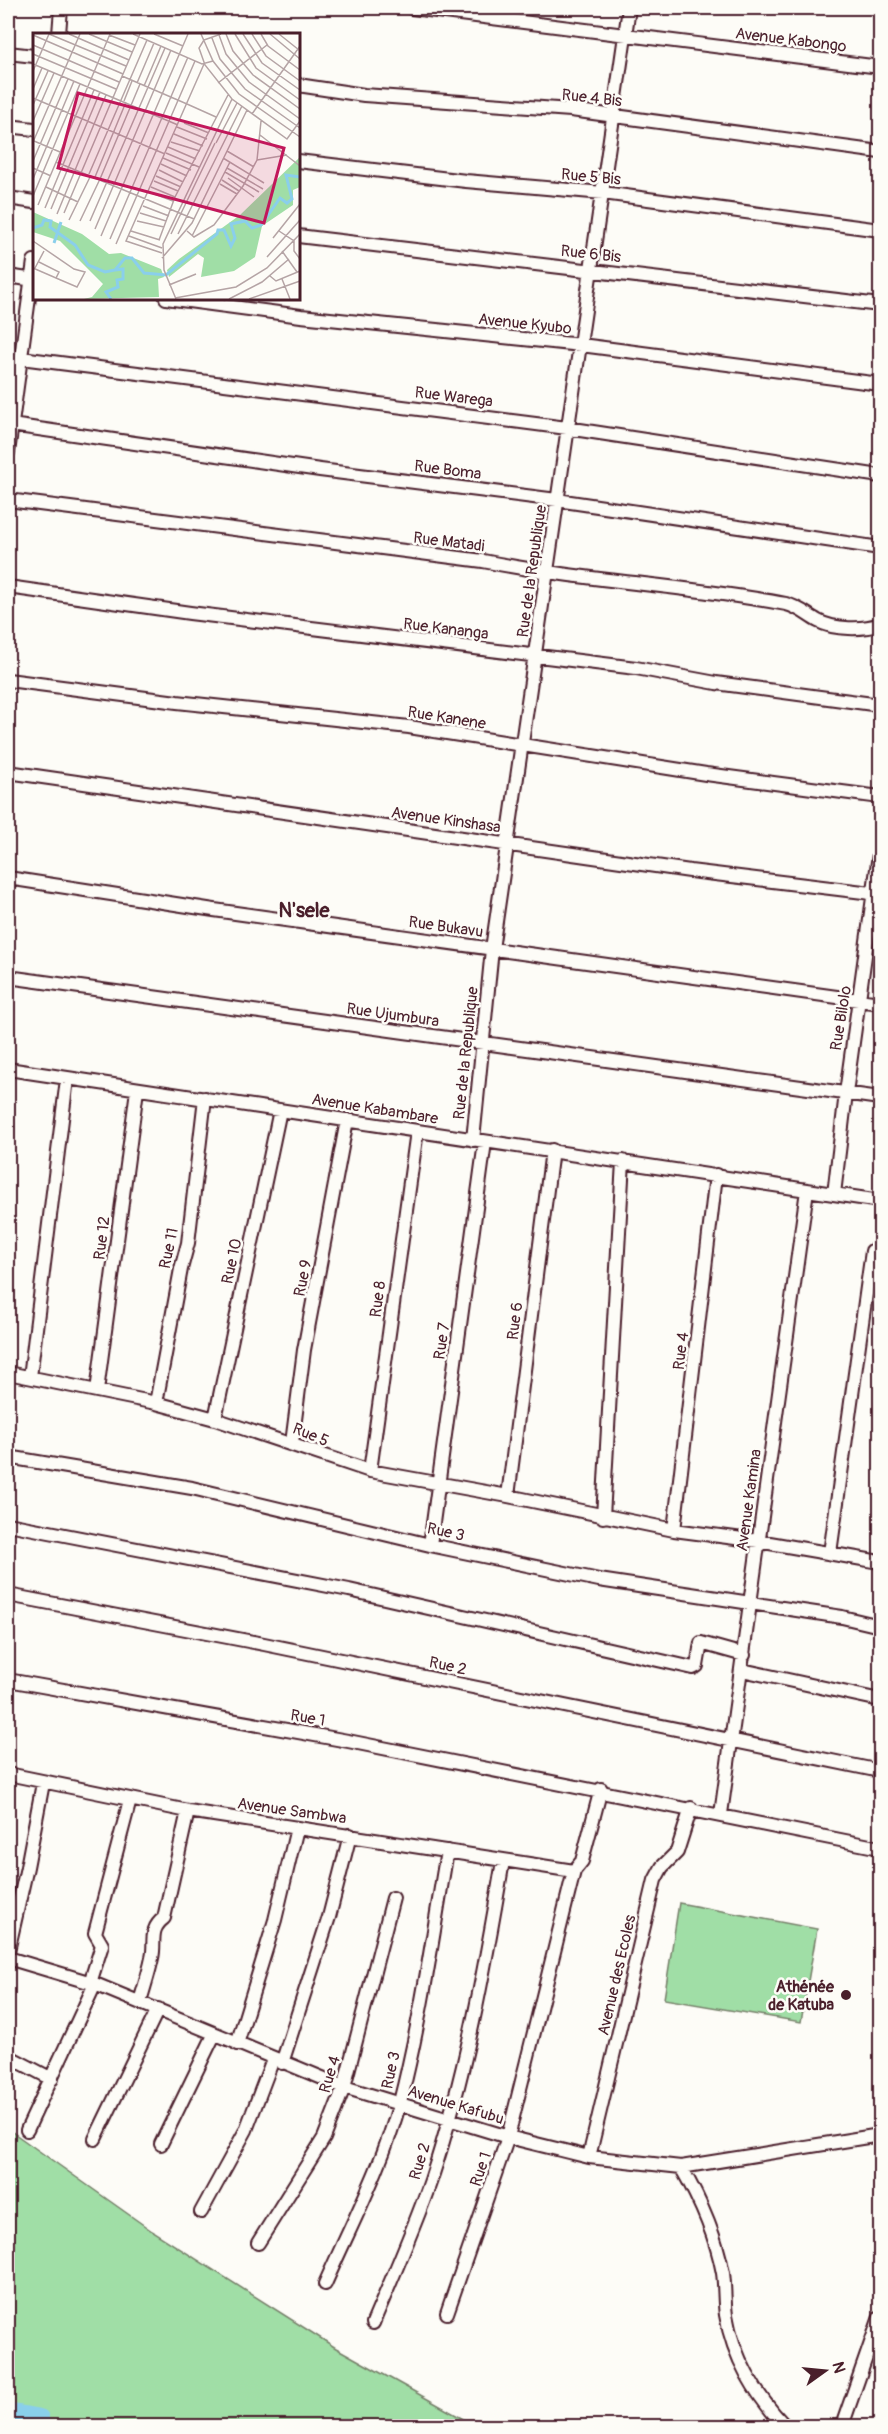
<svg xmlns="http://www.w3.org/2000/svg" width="888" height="2434" font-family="Pangolin,sans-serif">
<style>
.green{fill:#a0dea6;stroke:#757e68;stroke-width:1.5}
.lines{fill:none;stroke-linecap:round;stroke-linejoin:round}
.river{stroke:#8acfeb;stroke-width:18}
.minor-casing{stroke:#4a1f2b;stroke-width:16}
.minor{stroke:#fdfcf7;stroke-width:12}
.poi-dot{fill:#4a1f2b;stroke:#fdfcf7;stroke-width:2}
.labels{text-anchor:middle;stroke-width:5;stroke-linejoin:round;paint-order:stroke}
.street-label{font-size:16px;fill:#4a1f2b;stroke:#fdfcf7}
.poi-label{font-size:16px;font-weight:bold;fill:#4a1f2b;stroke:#fdfcf7;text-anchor:end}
.quarter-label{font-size:20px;font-weight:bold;fill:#4a1f2b;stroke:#fdfcf7}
.inset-river{fill:none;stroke:#8acfeb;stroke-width:3}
.inset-road{fill:none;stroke:#b5a4a5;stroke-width:1.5}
.view{fill:#c2185b;fill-opacity:0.15;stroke:#c2185b;stroke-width:3}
.inset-edge{fill:none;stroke:#4a1f2b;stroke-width:3}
</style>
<rect width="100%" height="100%" fill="#fdfcf7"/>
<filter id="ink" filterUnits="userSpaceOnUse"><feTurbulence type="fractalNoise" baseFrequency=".0167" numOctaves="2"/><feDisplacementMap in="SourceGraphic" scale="12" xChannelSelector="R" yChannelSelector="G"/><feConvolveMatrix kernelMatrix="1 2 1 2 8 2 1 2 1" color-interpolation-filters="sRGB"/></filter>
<g filter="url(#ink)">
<path class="green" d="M679 1903 817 1929 801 2022 664 1999Z
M8 2129 152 2231 336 2348 476 2426H8Z"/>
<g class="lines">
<path class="river" d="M8 2412 40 2418 41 2426"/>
<defs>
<path id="minor" d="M412 8 880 67
M59 34 61 8
M8 53 34 56
M298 85 364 95 571 110 880 152
M8 126 34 129
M298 161 466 181 603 193 880 230
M8 198 34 202
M298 236 880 305
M8 276 34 280
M166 298 301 316 581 345 880 384
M21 358 567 428 880 476
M11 425 320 470 557 500 880 548
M8 453 34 261
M8 500 483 561C583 581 685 585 786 604 799 607 807 615 818 621 834 630 864 630 880 624
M8 587 190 613 636 668 716 683 880 705
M8 680 177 702 409 727 706 774 880 797
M8 772 690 871 880 894
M8 878 214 910 880 1003
M8 977 880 1098
M8 1069 880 1201
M473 1140 492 949 629 8
M834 1194 846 1093 880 847
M8 1373 156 1403 215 1419 370 1471 508 1496 674 1530 758 1541 880 1562
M30 1377 67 1079
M97 1391 137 1090
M156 1403 181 1269 188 1243 205 1098
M215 1419 280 1110
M292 1443 304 1350 347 1120
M8 1457 192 1488 430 1545 599 1580 842 1617 880 1626
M370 1471 417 1131
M508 1496 552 1150
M603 1517 623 1161
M8 1524 349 1590 693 1668 697 1666 701 1643 744 1655
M674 1530 716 1175
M430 1545 485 1142
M830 1553 872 1251
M8 1595 264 1644 880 1771
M742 1670 880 1700
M8 1680 348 1741 880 1848
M8 1774 188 1811 574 1871
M721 1814 807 1190
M8 1951 27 1867 43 1783
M8 1958 95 1984 344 2087 508 2137 589 2157 681 2167 880 2135
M90 1983 102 1945 95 1933 130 1800
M140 2002C144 1987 149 1973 152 1958 156 1942 148 1930 164 1918L188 1811
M237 2044 275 1920 297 1828
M8 2056 52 2079
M282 2063 329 1917 350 1835
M27 2130 95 1984
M95 2139 158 2009
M161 2144 214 2035
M589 2157 655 1880 662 1867 677 1852 691 1808
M681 2167C700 2200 716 2236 723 2273 725 2287 724 2301 726 2315 733 2357 756 2396 785 2426
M201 2212 246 2130 273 2059
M258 2243 324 2138 344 2087 393 1898
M325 2284C351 2225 383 2165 400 2102 421 2020 433 1935 447 1851
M447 2313 508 2137 574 1871 582 1861 601 1789
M373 2323C393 2276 414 2229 431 2180 465 2077 485 1968 503 1861
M842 2426 880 2317"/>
</defs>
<use href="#minor" class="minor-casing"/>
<use href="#minor" class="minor"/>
</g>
</g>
<circle class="poi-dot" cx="846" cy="1995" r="6"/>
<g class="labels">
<g class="street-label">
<text transform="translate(791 39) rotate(7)" y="6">Avenue Kabongo</text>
<text transform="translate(592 97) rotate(6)" y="6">Rue 4 Bis</text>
<text transform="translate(591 176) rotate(5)" y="6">Rue 5 Bis</text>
<text transform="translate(591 253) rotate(6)" y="6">Rue 6 Bis</text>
<text transform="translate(525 323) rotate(6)" y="6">Avenue Kyubo</text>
<text transform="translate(454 396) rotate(7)" y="6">Rue Warega</text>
<text transform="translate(448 469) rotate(7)" y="6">Rue Boma</text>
<text transform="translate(449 541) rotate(7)" y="6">Rue Matadi</text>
<text transform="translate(531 571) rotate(-82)" y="6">Rue de la Republique</text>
<text transform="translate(446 628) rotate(7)" y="6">Rue Kananga</text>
<text transform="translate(447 717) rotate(9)" y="6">Rue Kanene</text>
<text transform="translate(446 819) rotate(8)" y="6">Avenue Kinshasa</text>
<text transform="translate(446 926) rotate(8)" y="6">Rue Bukavu</text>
<text transform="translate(393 1014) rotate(8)" y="6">Rue Ujumbura</text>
<text transform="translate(840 1018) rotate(-81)" y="6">Rue Bilolo</text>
<text transform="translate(465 1053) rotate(-84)" y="6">Rue de la Republique</text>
<text transform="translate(375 1108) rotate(9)" y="6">Avenue Kabambare</text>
<text transform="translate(101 1238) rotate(-83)" y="6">Rue 12</text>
<text transform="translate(168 1248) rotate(-78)" y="6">Rue 11</text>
<text transform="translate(231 1261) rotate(-78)" y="6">Rue 10</text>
<text transform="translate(302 1278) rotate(-79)" y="6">Rue 9</text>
<text transform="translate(377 1299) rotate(-82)" y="6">Rue 8</text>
<text transform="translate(514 1321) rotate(-83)" y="6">Rue 6</text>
<text transform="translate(441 1341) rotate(-82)" y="6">Rue 7</text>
<text transform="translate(680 1351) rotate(-83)" y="6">Rue 4</text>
<text transform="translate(311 1434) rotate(22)" y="6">Rue 5</text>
<text transform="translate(748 1500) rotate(-82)" y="6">Avenue Kamina</text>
<text transform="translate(446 1531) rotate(12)" y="6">Rue 3</text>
<text transform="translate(448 1665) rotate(12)" y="6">Rue 2</text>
<text transform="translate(308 1717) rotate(10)" y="6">Rue 1</text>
<text transform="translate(292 1810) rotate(8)" y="6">Avenue Sambwa</text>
<text transform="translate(616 1975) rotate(-77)" y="6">Avenue des Ecoles</text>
<text transform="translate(390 2070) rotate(-78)" y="6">Rue 3</text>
<text transform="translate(329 2074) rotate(-73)" y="6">Rue 4</text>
<text transform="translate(456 2104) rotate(17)" y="6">Avenue Kafubu</text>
<text transform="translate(419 2161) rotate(-73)" y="6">Rue 2</text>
<text transform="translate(480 2169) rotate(-71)" y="6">Rue 1</text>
</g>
<g class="poi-label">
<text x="834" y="1992">Athénée<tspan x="834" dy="18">de Katuba</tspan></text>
</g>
<g class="quarter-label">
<text x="304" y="917">N'sele</text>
</g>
</g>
<g transform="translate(33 33)">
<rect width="267" height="267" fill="#fdfcf7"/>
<path d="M267 124V154L260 157V172L229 193 222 224 201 238 168 244 171 225 165 221 136 244 134 237 146 226 207 182ZM0 179 49 201 76 221 88 220 128 236 131 244 125 246 126 264 51 266 59 264 70 251 27 208 0 199Z" fill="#a0dea6"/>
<path class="inset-river" d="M0 195 9 192 11 187 18 188 17 194 42 212 55 232 72 239 82 237M21 210 28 189M78 266 73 259 85 254 84 247 90 246V236L82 237 92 225H99L111 240 133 242 184 201 185 197H191L198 213 202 205 198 191 212 188 219 195 228 192 247 165 254 170 259 166 253 142 267 144"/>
<path class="inset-road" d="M16 1 93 33M36 1 96 27M56 1 99 19M100 1 169 31 180 28M121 1 150 13M168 1 180 28 206 61 267 104M193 1 200 18 220 42 267 76M202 1 223 35 267 67M210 1 229 30 267 57M219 1 233 23 267 48M228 1 235 13 267 37M237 1 267 26M246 1 266 17M0 2 90 41M76 2 102 12M186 2 193 21 216 49 267 86M179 5 187 26 212 56 267 95M171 7 166 15 172 32 199 66 254 106 267 88M171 7 188 1M0 12 86 49M0 21 83 56M0 31 145 92M0 38 16 1M89 43 154 71M104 50 121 10M185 50 234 12M111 53 128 13M0 56 9 35M0 65 132 121M91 68 99 48M154 71 183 84M0 72 15 38M219 81 267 13M0 88 21 40M151 90 176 100M144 94 174 106M141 101 170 113M227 102 267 133M1 108 27 119M0 109 47 1M138 109 167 118M183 110 204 70M135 114 163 126M194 118 221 134M133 120 166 134M130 125 158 137M190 125 231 150M224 127 254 122M0 128 35 46M23 129 161 186M128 131 154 143M0 135 18 143M194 135 230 156M126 137 150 149M192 139 226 159M56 141 114 7M123 143 148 154M62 144 93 69M195 145 221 164M0 146 41 48M67 146 107 51M189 147 206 158M121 148 145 158M187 151 204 161M13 154 45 169M118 154 142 164M116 159 140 168M0 163 47 51M5 172 77 1M110 173 136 183M12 175 61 57M18 176 67 59M31 180 107 1M107 180 133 188M24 181 73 62M36 187 58 142M47 188 67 146M57 188 132 15M104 188 131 194M62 196 138 17M98 198 127 207M154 198 161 204 181 192 210 153 224 127 228 88M246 198 261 208V218L267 226M138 201 182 110M145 201 209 73M68 203 155 1M96 203 129 215M159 203 197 129M240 205 267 171M77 206 155 24M126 207 142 164 195 62M0 208 41 236 52 239 44 254 23 245M83 211 162 28M249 218 264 239M129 220 93 208 171 31M234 224 267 187M129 225 159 190 214 77M0 235 23 245 26 239 6 229M2 235 11 218M237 243 243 248 267 238M249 246 257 266M136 252 163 241M142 265 203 254 234 235 267 201M143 266 131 237 130 211 199 66M196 266 229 249 256 226M216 266 267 248"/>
<path class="view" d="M45 60 251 115 231 190 25 135Z"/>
<rect width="267" height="267" class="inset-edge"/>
</g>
<rect width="888" height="2434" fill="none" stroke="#fdfcf7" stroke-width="30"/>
<rect x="15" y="15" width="858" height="2404" fill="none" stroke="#4a1f2b" stroke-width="2" filter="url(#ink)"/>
<g transform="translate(825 2371) rotate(75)" stroke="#fdfcf7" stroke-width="4.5" paint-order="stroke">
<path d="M0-4.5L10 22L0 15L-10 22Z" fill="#4a1f2b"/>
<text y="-9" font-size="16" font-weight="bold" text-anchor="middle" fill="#4a1f2b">N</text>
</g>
</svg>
